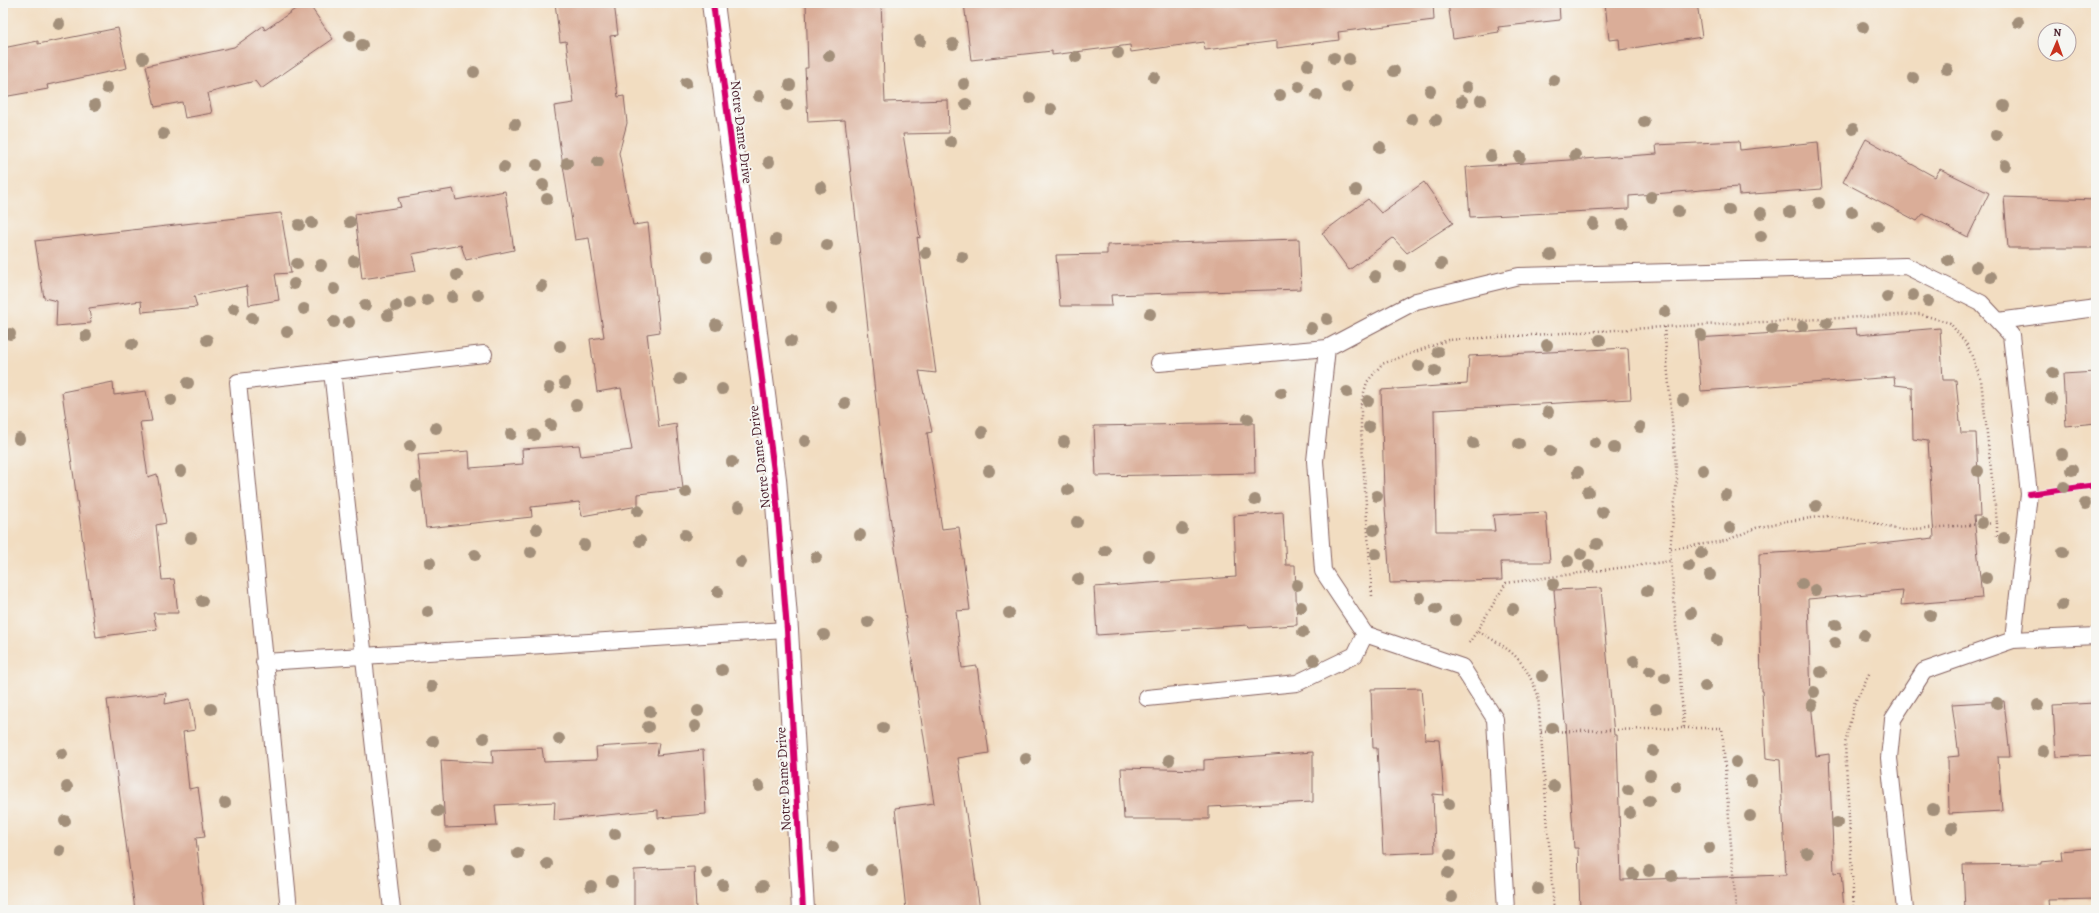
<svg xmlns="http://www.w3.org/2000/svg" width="2099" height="913" font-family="Alegreya,serif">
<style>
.building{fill:#daad98}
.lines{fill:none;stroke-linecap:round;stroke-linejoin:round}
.service-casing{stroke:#856260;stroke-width:18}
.tertiary-casing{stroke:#856260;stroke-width:24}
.path{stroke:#856260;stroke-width:2.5;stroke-dasharray:1 3;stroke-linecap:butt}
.service{stroke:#fff;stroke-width:16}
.tertiary{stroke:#fff;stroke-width:22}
.cycleway-casing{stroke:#f6f6f2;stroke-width:8}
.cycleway{stroke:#d6006c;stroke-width:6}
.tree{fill:#a28f7a}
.labels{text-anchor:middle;stroke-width:4;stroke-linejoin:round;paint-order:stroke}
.street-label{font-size:14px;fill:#4a1f2b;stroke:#f6f6f2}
</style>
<rect width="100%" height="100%" fill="#f6f6f2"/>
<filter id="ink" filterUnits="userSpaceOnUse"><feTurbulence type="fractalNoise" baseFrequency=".025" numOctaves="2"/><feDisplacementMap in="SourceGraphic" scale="8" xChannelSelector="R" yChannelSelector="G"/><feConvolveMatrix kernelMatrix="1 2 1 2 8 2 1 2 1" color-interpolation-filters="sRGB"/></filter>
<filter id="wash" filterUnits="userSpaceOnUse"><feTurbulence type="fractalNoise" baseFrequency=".012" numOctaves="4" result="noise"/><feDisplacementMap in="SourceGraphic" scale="16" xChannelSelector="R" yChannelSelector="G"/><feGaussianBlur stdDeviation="0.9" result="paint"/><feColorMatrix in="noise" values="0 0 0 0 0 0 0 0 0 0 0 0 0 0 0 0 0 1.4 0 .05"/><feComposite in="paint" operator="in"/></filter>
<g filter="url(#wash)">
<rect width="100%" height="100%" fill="#f2ddc1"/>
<g id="blocks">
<path class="building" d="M304 3H308L333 39 261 89 255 81 208 93 212 113 185 118 182 102 155 107 146 66 234 47 263 26 265 30Z
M555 3H614L618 35 610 36 618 97 624 96 627 123 619 153 633 225 648 223 660 332 647 334 659 427 676 424 683 489 638 494V506L582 516 579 502 531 507 532 517 426 528 418 455 469 451 470 468 523 464 522 449 579 445 581 456 632 450 621 388 597 392 590 339 604 337 589 238 575 240 559 140 554 106 574 103 566 41 560 42Z
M806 3H881L885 102 948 100 949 133 903 134 920 238 917 237 936 373 919 371 932 432 927 433 942 529 959 527 970 610 956 611 962 668 977 666 989 753 958 758 980 910H906L895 808 934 803 885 483 845 120 808 122 805 68H808Z
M964 3H1433L1434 20 1338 32 1339 40 1277 48V41L1205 50 1204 42 1131 52 1130 45 1052 55V51L971 60Z
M1448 3H1559L1560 20 1498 27 1499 32 1453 39Z
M1605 3H1697L1702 37 1620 50 1619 39 1609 40Z
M118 28 127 68 47 85 48 89 3 97V48L38 41V44Z
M1866 139 1935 177 1940 169 1989 193 1968 237 1923 214 1917 221 1843 182Z
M1739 141 1740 150 1818 142 1822 189 1739 195 1738 187 1629 196V209L1470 217 1466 167 1657 154 1656 145Z
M1424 182 1453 223 1407 253 1393 238 1349 270 1322 233 1368 199 1381 213Z
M453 189 456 200 505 191 514 250 466 260 461 245 412 254 416 271 362 279 355 214 401 207 398 198Z
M2004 197 2096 200V248H2008Z
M281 213 291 273 275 274 279 300 249 305 247 286 194 296 197 307 142 312 141 301 89 308 91 323 56 326 57 301 44 298 35 241Z
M1299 239 1301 289 1111 295 1112 306H1060L1056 255 1107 254V245Z
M1856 328 1857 335 1940 328 1943 380H1956L1961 433H1976L1980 516H1974L1982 598 1901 605 1903 591 1808 599 1811 701 1816 756 1829 754 1834 873 1841 872 1844 910H1580L1578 848H1574L1566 723H1565L1554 590 1601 588 1614 735H1617L1621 880 1786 875 1780 760 1766 758 1762 691H1761L1759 554 1826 550 1934 538 1928 441 1913 439 1912 387 1895 385 1894 377 1701 391 1697 338Z
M1628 348 1631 399 1434 410 1436 531H1495L1493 515 1546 512 1550 562H1501L1502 580 1390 583 1384 492 1381 390 1467 384 1469 356Z
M2096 372V423L2066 426 2063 374Z
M113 382 114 395 146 391 152 421 140 422 148 477 157 474 166 523 156 525 162 580 174 579 178 613H153L157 629 96 637 62 392Z
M1254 423 1255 473 1096 476 1094 426Z
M1283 512 1286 565H1295L1297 625 1249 628 1248 625 1097 635 1094 587 1236 577 1234 516Z
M1421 688 1425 739 1439 740 1444 795 1433 794 1435 852 1383 854 1377 748H1373L1371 689Z
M166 693 165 704 190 699 195 730 183 732 189 789 198 787 205 837 196 838 204 910H135L107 700Z
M2004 701 2010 757H1998L2002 811 1949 814 1948 757 1959 756 1952 704Z
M2096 703V755L2056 757 2053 705Z
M659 743 657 755 703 750 706 814 658 818V810L554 820 555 802 495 805 497 826 445 828 441 760 493 763 492 750 542 748 544 762 597 760 596 747Z
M1313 752V802L1209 807V819H1124L1121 768 1204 770V760Z
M2096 848V899L2048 900 2049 910H1965L1963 865 2041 864V862L2062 860 2061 851Z
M694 867 696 910H634V870Z"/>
</g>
</g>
<g filter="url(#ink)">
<use href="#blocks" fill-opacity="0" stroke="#856260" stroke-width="1"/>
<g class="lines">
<defs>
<path id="service" d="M1998 321 2096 308
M1159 363 1327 348
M332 371 392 910
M2013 640 2096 636
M264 662 787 630
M1147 698 1297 683 1355 655 1365 634
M289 910 238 382 484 354
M1506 910 1495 719 1462 667 1365 634 1323 571 1315 461 1327 348 1416 301 1519 276 1906 266 1981 303 2011 335 2029 494 2013 640 1924 671 1893 719 1889 758 1905 910"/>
<path id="tertiary" d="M713 3 775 479 787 630 803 910"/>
</defs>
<use href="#service" class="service-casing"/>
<use href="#tertiary" class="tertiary-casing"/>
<path class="path" d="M1664 327 1677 479 1670 549 1725 541 1756 528 1787 521 1828 516 1863 520 1900 530 1997 523V537
M1372 596 1361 429V403L1367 382 1382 364 1448 340 1664 327 1920 314 1950 323 1968 346 1981 380 1997 523
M1477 631 1506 583 1671 561
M1469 643 1477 631C1513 650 1523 658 1538 695L1554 910
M1684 728H1722L1736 910
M1541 732 1684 728 1670 549
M1854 910 1845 744 1854 704 1870 672"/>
<use href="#service" class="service"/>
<use href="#tertiary" class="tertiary"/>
<defs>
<path id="cycleway" d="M713 3 775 479 787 630 803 910
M2029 494 2096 485"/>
</defs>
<use href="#cycleway" class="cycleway-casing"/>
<use href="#cycleway" class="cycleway"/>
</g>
<g class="tree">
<circle cx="2018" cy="22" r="6"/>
<circle cx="59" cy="24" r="6"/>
<circle cx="1863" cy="27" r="6"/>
<circle cx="350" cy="36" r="6"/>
<circle cx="920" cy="41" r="6"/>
<circle cx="953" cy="44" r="6"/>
<circle cx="362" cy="45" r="6"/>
<circle cx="1118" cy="53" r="6"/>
<circle cx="829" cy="56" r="6"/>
<circle cx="1076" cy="57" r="6"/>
<circle cx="143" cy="58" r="6"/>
<circle cx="1334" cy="58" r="6"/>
<circle cx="1349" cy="59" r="6"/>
<circle cx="1308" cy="65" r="6"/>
<circle cx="1947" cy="69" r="6"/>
<circle cx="1394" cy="71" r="6"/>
<circle cx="474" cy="72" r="6"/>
<circle cx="1154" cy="77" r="6"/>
<circle cx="1913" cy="78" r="6"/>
<circle cx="1554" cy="80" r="6"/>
<circle cx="686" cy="83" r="6"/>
<circle cx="964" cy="84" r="6"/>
<circle cx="790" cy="85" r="6"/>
<circle cx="1299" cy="87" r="6"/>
<circle cx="1347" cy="87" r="6"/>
<circle cx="1467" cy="87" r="6"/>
<circle cx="107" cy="88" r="6"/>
<circle cx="1430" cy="91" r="6"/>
<circle cx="1280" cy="95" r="6"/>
<circle cx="1317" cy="95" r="6"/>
<circle cx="759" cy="96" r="6"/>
<circle cx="1030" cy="98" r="6"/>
<circle cx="1481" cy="100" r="6"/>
<circle cx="1462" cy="101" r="6"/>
<circle cx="966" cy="104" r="6"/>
<circle cx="95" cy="105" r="6"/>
<circle cx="787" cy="105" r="6"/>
<circle cx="2004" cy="106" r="6"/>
<circle cx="1051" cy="109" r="6"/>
<circle cx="1412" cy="119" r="6"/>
<circle cx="1436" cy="120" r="6"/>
<circle cx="1644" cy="122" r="6"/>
<circle cx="515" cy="124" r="6"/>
<circle cx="1853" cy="129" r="6"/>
<circle cx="163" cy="134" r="6"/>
<circle cx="1996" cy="135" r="6"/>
<circle cx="951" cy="142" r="6"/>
<circle cx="1380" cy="147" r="6"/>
<circle cx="1575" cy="155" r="6"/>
<circle cx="1491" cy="156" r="6"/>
<circle cx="1520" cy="157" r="6"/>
<circle cx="598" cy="162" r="6"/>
<circle cx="769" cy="162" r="6"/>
<circle cx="567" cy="163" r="6"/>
<circle cx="537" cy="165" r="6"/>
<circle cx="2005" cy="165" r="6"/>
<circle cx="504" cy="167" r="6"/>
<circle cx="543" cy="185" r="6"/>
<circle cx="821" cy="187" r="6"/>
<circle cx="1356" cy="190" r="6"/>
<circle cx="1651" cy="197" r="6"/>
<circle cx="547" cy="199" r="6"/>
<circle cx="1819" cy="203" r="6"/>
<circle cx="1729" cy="210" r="6"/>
<circle cx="1678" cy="211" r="6"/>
<circle cx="1790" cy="212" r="6"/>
<circle cx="1852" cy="212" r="6"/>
<circle cx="1761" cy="213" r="6"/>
<circle cx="350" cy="222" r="6"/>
<circle cx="312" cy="223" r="6"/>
<circle cx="1593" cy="224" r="6"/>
<circle cx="1623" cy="224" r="6"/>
<circle cx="299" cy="225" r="6"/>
<circle cx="1878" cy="226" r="6"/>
<circle cx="1761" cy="236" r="6"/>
<circle cx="776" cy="240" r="6"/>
<circle cx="827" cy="245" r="6"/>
<circle cx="926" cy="253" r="6"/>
<circle cx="1551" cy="255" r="6"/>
<circle cx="707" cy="257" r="6"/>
<circle cx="962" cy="257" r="6"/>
<circle cx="1948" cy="260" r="6"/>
<circle cx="354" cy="261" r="6"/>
<circle cx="297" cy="264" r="6"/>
<circle cx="1441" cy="264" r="6"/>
<circle cx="321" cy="265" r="6"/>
<circle cx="1400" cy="266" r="6"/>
<circle cx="1976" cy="267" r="6"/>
<circle cx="457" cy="275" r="6"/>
<circle cx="1375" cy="276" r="6"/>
<circle cx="1991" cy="277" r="6"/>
<circle cx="294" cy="284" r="6"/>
<circle cx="542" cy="286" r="6"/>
<circle cx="334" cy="289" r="6"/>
<circle cx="478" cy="295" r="6"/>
<circle cx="1913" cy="295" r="6"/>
<circle cx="452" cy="297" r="6"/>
<circle cx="1887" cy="297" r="6"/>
<circle cx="427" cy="300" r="6"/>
<circle cx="1928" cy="301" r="6"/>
<circle cx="410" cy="303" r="6"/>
<circle cx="365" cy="305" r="6"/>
<circle cx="396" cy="306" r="6"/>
<circle cx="832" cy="308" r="6"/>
<circle cx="234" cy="309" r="6"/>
<circle cx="304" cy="309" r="6"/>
<circle cx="1665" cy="312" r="6"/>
<circle cx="1150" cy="314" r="6"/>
<circle cx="388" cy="315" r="6"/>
<circle cx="252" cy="318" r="6"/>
<circle cx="1327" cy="319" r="6"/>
<circle cx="334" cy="322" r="6"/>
<circle cx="349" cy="322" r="6"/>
<circle cx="1827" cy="323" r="6"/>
<circle cx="716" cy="325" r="6"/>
<circle cx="1803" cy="326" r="6"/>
<circle cx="1311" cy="328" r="6"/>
<circle cx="1772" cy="329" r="6"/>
<circle cx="287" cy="332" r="6"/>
<circle cx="10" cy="334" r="6"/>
<circle cx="1701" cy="335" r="6"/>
<circle cx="86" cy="336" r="6"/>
<circle cx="207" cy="340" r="6"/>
<circle cx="1600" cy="340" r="6"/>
<circle cx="791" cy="341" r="6"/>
<circle cx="132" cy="344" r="6"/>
<circle cx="1547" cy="345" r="6"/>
<circle cx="560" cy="346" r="6"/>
<circle cx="1438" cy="352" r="6"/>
<circle cx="1419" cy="366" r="6"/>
<circle cx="1435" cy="371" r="6"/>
<circle cx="2053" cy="373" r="6"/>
<circle cx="680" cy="379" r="6"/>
<circle cx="188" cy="383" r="6"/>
<circle cx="565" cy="383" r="6"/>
<circle cx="549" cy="388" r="6"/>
<circle cx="722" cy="389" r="6"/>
<circle cx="1347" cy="392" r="6"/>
<circle cx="1281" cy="393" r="6"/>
<circle cx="2051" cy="399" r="6"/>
<circle cx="171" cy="400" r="6"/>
<circle cx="1683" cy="400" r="6"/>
<circle cx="1368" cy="401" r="6"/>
<circle cx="845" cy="403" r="6"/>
<circle cx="576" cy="405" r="6"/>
<circle cx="1548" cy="412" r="6"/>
<circle cx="1248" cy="419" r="6"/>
<circle cx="551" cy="425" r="6"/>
<circle cx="1369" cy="427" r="6"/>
<circle cx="1640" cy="427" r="6"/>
<circle cx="436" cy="428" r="6"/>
<circle cx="982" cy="432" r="6"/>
<circle cx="511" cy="434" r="6"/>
<circle cx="534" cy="435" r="6"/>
<circle cx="19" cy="439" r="6"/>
<circle cx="805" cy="441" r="6"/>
<circle cx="1064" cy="442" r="6"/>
<circle cx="1473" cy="443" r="6"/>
<circle cx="1595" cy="443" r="6"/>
<circle cx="1519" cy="444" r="6"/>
<circle cx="410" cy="446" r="6"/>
<circle cx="1614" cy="448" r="6"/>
<circle cx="1550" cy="451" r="6"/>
<circle cx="2062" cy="454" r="6"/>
<circle cx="732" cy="462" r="6"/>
<circle cx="1703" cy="470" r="6"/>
<circle cx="2072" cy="470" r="6"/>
<circle cx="181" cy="471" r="6"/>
<circle cx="989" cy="471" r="6"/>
<circle cx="1978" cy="471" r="6"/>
<circle cx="1578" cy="472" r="6"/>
<circle cx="417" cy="486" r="6"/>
<circle cx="2064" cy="487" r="6"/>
<circle cx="1068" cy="490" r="6"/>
<circle cx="686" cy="492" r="6"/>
<circle cx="1588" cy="492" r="6"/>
<circle cx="1726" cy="495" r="6"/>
<circle cx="1377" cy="496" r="6"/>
<circle cx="1255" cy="500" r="6"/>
<circle cx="2085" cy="504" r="6"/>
<circle cx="1816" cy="506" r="6"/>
<circle cx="739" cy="507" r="6"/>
<circle cx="638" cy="511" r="6"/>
<circle cx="1602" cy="512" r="6"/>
<circle cx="1077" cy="522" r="6"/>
<circle cx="1982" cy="523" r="6"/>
<circle cx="1730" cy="528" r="6"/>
<circle cx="537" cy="529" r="6"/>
<circle cx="1182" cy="529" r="6"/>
<circle cx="1374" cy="530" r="6"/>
<circle cx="685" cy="535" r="6"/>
<circle cx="860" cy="535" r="6"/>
<circle cx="191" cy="538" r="6"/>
<circle cx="2004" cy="538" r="6"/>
<circle cx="640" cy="541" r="6"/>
<circle cx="1597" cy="544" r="6"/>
<circle cx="584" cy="545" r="6"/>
<circle cx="1105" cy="551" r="6"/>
<circle cx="531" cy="552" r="6"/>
<circle cx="2063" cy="552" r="6"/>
<circle cx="1701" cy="553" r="6"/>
<circle cx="1376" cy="554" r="6"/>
<circle cx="1581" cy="554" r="6"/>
<circle cx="475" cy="555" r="6"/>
<circle cx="1149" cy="556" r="6"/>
<circle cx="816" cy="557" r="6"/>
<circle cx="1568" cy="561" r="6"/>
<circle cx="741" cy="562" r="6"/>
<circle cx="430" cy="563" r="6"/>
<circle cx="1589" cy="565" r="6"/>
<circle cx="1689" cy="566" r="6"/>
<circle cx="1710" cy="575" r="6"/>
<circle cx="1986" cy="578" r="6"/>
<circle cx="1078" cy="579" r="6"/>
<circle cx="1553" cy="584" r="6"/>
<circle cx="1802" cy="584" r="6"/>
<circle cx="1297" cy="585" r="6"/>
<circle cx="1815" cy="590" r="6"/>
<circle cx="1647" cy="591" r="6"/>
<circle cx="718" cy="592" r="6"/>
<circle cx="1420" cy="598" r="6"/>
<circle cx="202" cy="601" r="6"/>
<circle cx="2062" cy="605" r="6"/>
<circle cx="1301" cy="607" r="6"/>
<circle cx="1436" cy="609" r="6"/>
<circle cx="1513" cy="609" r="6"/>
<circle cx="428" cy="612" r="6"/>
<circle cx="1009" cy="613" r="6"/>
<circle cx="1691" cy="613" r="6"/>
<circle cx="1930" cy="615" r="6"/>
<circle cx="1456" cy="620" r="6"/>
<circle cx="868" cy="622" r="6"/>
<circle cx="1836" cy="625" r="6"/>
<circle cx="1303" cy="632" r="6"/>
<circle cx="824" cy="635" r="6"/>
<circle cx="1864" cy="635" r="6"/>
<circle cx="1717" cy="640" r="6"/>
<circle cx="1835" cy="643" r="6"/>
<circle cx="1314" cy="660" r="6"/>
<circle cx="1634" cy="661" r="6"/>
<circle cx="722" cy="670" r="6"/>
<circle cx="1650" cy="671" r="6"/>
<circle cx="1821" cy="672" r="6"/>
<circle cx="1542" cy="676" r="6"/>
<circle cx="1665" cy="678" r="6"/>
<circle cx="432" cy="686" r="6"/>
<circle cx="1705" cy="686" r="6"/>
<circle cx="1814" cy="692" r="6"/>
<circle cx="1997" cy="703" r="6"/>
<circle cx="1812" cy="705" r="6"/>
<circle cx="2038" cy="705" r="6"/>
<circle cx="211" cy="709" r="6"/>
<circle cx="1656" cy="709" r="6"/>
<circle cx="698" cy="711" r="6"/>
<circle cx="650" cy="712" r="6"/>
<circle cx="695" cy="726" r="6"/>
<circle cx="648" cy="727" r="6"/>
<circle cx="883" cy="728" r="6"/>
<circle cx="1552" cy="728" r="6"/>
<circle cx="484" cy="738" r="6"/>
<circle cx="559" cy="739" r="6"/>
<circle cx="433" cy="741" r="6"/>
<circle cx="1653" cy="751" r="6"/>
<circle cx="2043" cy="751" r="6"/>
<circle cx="62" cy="754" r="6"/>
<circle cx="1026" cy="759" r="6"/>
<circle cx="1169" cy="760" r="6"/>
<circle cx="1736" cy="762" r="6"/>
<circle cx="1650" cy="775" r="6"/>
<circle cx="1751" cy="781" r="6"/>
<circle cx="759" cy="786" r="6"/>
<circle cx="1554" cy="786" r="6"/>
<circle cx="67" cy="787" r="6"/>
<circle cx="1676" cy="787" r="6"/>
<circle cx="1628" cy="790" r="6"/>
<circle cx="1649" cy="801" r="6"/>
<circle cx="225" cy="803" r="6"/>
<circle cx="1449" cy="804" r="6"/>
<circle cx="1933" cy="809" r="6"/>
<circle cx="438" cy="811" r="6"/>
<circle cx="1630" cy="813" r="6"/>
<circle cx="1750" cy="816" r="6"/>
<circle cx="65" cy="821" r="6"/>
<circle cx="1837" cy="823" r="6"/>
<circle cx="1952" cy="828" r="6"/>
<circle cx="615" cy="834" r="6"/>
<circle cx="434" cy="845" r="6"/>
<circle cx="833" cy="847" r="6"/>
<circle cx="1709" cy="848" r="6"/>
<circle cx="650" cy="850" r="6"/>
<circle cx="60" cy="851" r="6"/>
<circle cx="518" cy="853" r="6"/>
<circle cx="1807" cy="853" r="6"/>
<circle cx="1450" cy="855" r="6"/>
<circle cx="547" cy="864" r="6"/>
<circle cx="469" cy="870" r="6"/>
<circle cx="871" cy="870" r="6"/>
<circle cx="1649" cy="871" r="6"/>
<circle cx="707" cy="873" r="6"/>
<circle cx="1448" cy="873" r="6"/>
<circle cx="1633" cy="874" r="6"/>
<circle cx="1672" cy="876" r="6"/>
<circle cx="612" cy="881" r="6"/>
<circle cx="723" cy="885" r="6"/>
<circle cx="591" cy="886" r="6"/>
<circle cx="763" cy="886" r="6"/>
<circle cx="1538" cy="889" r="6"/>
<circle cx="1452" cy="897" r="6"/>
</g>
</g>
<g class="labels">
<g class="street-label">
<text transform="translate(742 132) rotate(83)" y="5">Notre Dame Drive</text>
<text transform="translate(759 457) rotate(-97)" y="5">Notre Dame Drive</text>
<text transform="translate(783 779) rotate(-93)" y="5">Notre Dame Drive</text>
</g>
</g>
<rect width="2099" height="913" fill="none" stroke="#f6f6f2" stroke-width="16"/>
<g transform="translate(2057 42) rotate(2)"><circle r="19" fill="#f6f6f2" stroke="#b1a0a2"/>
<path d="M0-3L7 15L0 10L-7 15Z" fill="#c8321e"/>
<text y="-6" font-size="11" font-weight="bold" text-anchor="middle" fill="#4a1f2b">N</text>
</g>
</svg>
